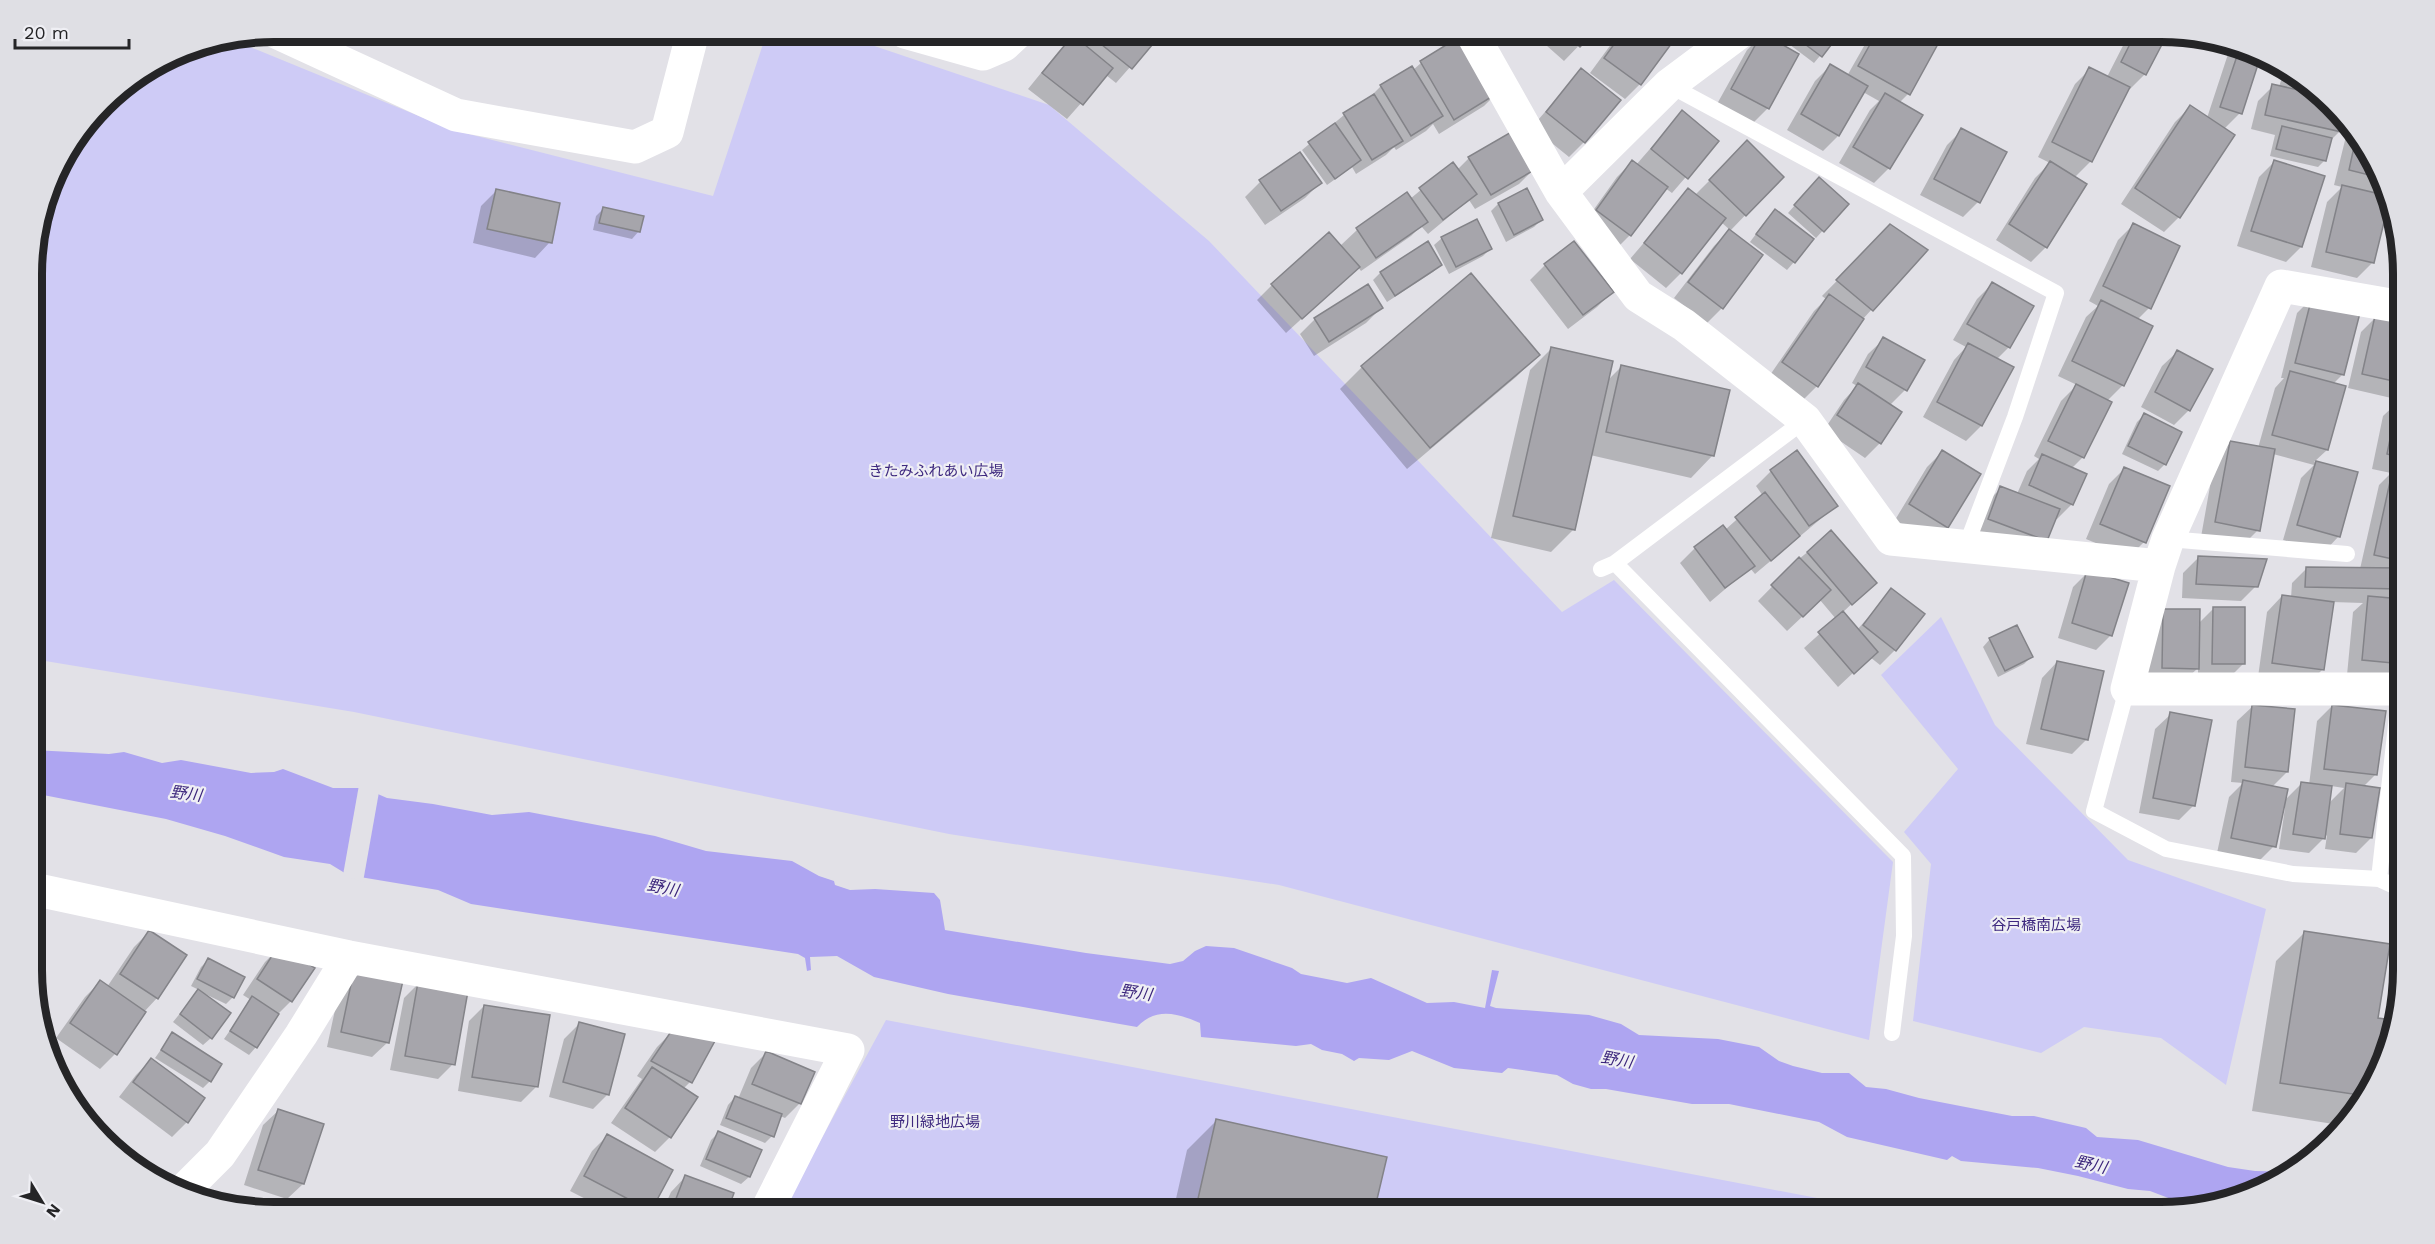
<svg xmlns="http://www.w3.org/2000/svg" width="2435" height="1244" font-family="'Work Sans','Noto Sans JP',sans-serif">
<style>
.green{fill:#cecbf6}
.water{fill:#aea5f1}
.pier{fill:#e2e1e7}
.shadow{fill:#0003;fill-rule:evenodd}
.building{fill:#a6a5ab;stroke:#838388;stroke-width:1.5}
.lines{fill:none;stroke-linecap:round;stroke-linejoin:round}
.lane{stroke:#fff;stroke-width:16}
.street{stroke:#fff;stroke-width:33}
.labels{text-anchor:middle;stroke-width:4.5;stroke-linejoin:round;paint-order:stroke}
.park-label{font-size:15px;fill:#3e297f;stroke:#efeff4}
.water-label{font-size:16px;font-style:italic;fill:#3b257b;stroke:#efeff4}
.rim{fill:none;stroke:#252527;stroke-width:8}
</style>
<rect width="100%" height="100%" fill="#e2e1e7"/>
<path class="green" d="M767 32H833L1049 105 1209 241 1562 612 1614 580 1893 862 1869 1040 1279 885 949 834 354 712 33 659 32 258 57 166 114 92 182 50 233 40 453 130 713 196Z
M1941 617 1995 725 2128 860 2266 909 2226 1085 2161 1038 2084 1027 2041 1053 1913 1021 1931 864 1904 832 1958 769 1881 675Z
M886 1020 1890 1212H859L787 1202Z"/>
<path class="water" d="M33 750 109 754 124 752 162 763 181 760 251 773 274 772 283 769 333 788H364L387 798 433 804 492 815 529 812 655 836 706 851 792 861 819 876 834 881 835 885 850 890 875 889 934 893 940 900 945 930 1086 953 1170 964 1183 961 1195 951 1206 946 1234 948 1292 968 1301 974 1347 983 1371 978 1427 1003 1454 1002 1485 1008 1492 970 1499 971 1490 1006 1496 1008 1589 1015 1621 1024 1639 1035 1718 1039 1759 1047 1779 1061 1793 1066 1822 1073H1849L1866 1087 1886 1089 1919 1098 2012 1116H2034L2086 1128 2097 1137 2138 1140 2228 1167 2255 1171 2294 1172 2239 1200 2195 1208 2150 1191 2128 1189 2078 1176 2038 1168 1961 1161 1952 1156 1947 1160 1847 1137 1819 1122 1729 1104H1692L1606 1089H1591L1573 1084 1557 1075 1508 1068 1502 1073 1454 1068 1412 1051 1389 1060 1359 1058 1354 1061 1342 1054 1322 1050 1311 1044 1296 1046 1201 1037 1200 1023C1177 1013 1156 1007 1137 1027L948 994 874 977 837 956 810 957 811 970 807 971 805 958 798 954 471 904 438 890 348 875 330 864 284 857 225 836 166 819 33 793Z"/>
<path class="pier" d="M359 785H365L379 792 363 882 343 875Z"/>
<path class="shadow" d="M1079 32H1161L1116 83 1106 75 1067 119 1028 89 1058 52Z
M1544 32H1592L1564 61 1538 38Z
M1620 32H1684L1676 40 1674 37 1640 84 1625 99 1590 73Z
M1780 32H1837L1839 33 1814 63 1777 35Z
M1872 32 1942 33 1908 94 1899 103 1889 168 1874 183 1839 163 1870 110 1879 101 1863 92 1838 136 1823 151 1787 130 1815 81 1830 66 1847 76Z
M1983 32H2008L2000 40Z
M2130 32 2166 33 2145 74 2130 89 2127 88 2091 161 2074 178 2046 247 2031 262 1996 240 2035 178 2050 163 2038 157 2075 84 2090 69 2107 77Z
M1762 35 1768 108 1753 123 1717 104 1747 50Z
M1459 39 1499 91 1484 106 1439 134 1433 124 1426 131 1396 150 1394 147 1386 155 1356 174 1352 167 1327 185 1302 150 1344 115 1367 100 1381 86 1413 70 1421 63Z
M2230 48 2260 55 2240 113 2224 129 2179 217 2164 232 2121 204 2175 122 2190 107 2207 118Z
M2285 68 2321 92 2340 131 2329 142 2325 160 2318 167 2270 156 2275 135 2251 129 2258 101 2273 86 2279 87Z
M1581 70 1584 142 1569 157 1532 127Z
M1682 112 1717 141 1672 193 1665 188 1630 235 1615 250 1582 226 1617 177 1632 162 1636 165Z
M2349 124 2362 139 2381 187 2374 194 2372 263 2357 278 2311 267 2327 202 2342 187 2334 185Z
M1962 130 1978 202 1963 217 1920 195 1947 145Z
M1747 143 1782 177 1730 231 1722 308 1707 323 1674 298 1714 246 1730 230 1721 222 1681 273 1666 288 1630 259 1689 190 1695 195Z
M1469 158 1534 169 1519 184 1475 209 1469 200 1428 234 1421 226 1411 236 1361 271 1358 267 1286 333 1257 300 1272 285 1340 246 1357 230 1406 194 1410 199 1452 164 1457 170Z
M2274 162 2301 247 2286 262 2237 246 2259 177Z
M1260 182 1320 183 1305 198 1265 225 1245 197Z
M1812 186 1847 204 1816 238 1788 213Z
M1526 190 1541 220 1534 227 1506 242 1491 211 1498 204Z
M496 191 550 242 535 258 473 243 481 206Z
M603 209 639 231 632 239 593 230 596 216Z
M1768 218 1794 262 1787 270 1750 242Z
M2133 225 2149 308 2137 320 2123 385 2107 401 2083 457 2071 469 2072 504 2057 519 2055 518 2046 541 1974 534 1986 503 2001 488 2017 494 2027 471 2039 459 2034 456 2061 401 2077 385 2058 376 2086 317 2098 306 2089 301 2118 240Z
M1891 226 1926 250 1862 320 1817 386 1802 401 1768 378 1814 311 1826 299 1822 296Z
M1442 238 1490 249 1483 256 1449 274 1434 245Z
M1427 243 1441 265 1433 272 1387 302 1373 280 1380 273Z
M1574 243 1612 292 1597 307 1568 329 1530 280 1545 265Z
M1471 275 1538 355 1516 377 1407 469 1340 389 1362 367Z
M1992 284 2032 307 2009 347 1996 360 2012 368 1981 426 1966 441 1923 417 1954 360 1966 347 1953 340 1977 299Z
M1367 286 1381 308 1366 323 1314 356 1300 334 1315 319Z
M2312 298 2343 374 2333 384 2327 450 2314 462 2356 473 2339 536 2324 552 2283 540 2301 478 2314 465 2273 454 2258 530 2243 545 2201 537 2215 458 2230 443 2258 448 2275 388 2284 378H2281L2297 313Z
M2376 317 2402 323V569L2399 572V588L2388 599 2402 601 2401 663 2386 678 2347 675 2353 612 2363 603 2332 602 2323 669 2308 684 2258 677 2267 612 2282 596 2291 598 2292 583 2307 568 2360 569 2379 485 2391 473 2372 469 2383 416 2400 400 2348 388 2361 332Z
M1884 339 1905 390 1890 405 1880 443 1865 458 1824 430 1844 400 1857 386 1852 383 1868 354Z
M1552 348 1607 381 1621 367 1713 455 1691 478 1590 455 1573 530 1551 552 1491 538 1530 370Z
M2178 351 2189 410 2174 425 2141 407 2162 366Z
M2144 415 2165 464 2158 471 2122 454 2137 422Z
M1797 452 1836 506 1755 574 1750 568 1710 602 1680 563 1695 548 1725 530 1763 496 1756 486 1771 471Z
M1942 452 1947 527 1932 542 1895 520 1927 467Z
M2124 469 2144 542 2129 557 2086 539 2109 484Z
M1831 533 1874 583 1842 613 1857 630 1892 590 1895 650 1880 665 1870 657 1838 687 1804 648 1836 619 1820 600 1787 631 1758 601 1799 559Z
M2198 558 2256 586 2241 601 2182 598 2183 573Z
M2088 572 2111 635 2096 650 2058 638 2073 587Z
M2214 608 2243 664 2228 679H2198V668L2182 683H2147L2148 625 2163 610 2198 624Z
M1990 639 2031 657 2024 664 1998 677 1983 647Z
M2057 662 2087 739 2072 754 2026 744 2042 678Z
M2253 706 2287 772 2271 788 2284 801 2301 784 2309 785 2317 721 2332 706 2376 774 2363 787 2371 838 2356 853 2325 849 2327 835 2309 853 2279 849 2285 808 2282 807 2274 846 2259 861 2217 853 2229 797 2243 783 2231 782 2237 721ZM2331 786 2344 788 2329 803Z
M2171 714 2194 805 2179 820 2139 813 2155 729Z
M149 932 157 998 144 1012 115 1054 100 1069 56 1038 85 997 100 982 107 987 134 947Z
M2304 933 2376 1019 2392 1021 2378 1078 2346 1126 2252 1111 2276 961Z
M280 947 291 1001 276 1016 256 1047 249 1055 224 1039 251 1000 243 995 265 962Z
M208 960 233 997 226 1004 205 994 204 995 211 1038 203 1045 173 1022 199 990 191 986 201 967Z
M356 967 388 1042 372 1057 327 1047 341 982Z
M419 983 453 1064 438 1079 390 1070 404 998Z
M484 1006 537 1086 521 1102 458 1091 469 1021Z
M579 1024 608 1094 593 1109 549 1097 564 1039Z
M672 1032 690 1082 683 1089 670 1137 655 1152 611 1123 642 1079 637 1076 657 1047Z
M172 1034 210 1081 203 1088 155 1058Z
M766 1053 800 1103 785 1118 780 1116 772 1136 765 1143 720 1125 728 1105 735 1097 738 1099 751 1068Z
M151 1060 187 1122 172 1137 119 1097 136 1075Z
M279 1110 322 1125 303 1184 287 1199 244 1185 263 1125Z
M1216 1121 1385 1158 1373 1212H1173L1187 1150Z
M718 1133 760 1151 749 1177 741 1184 700 1166 711 1140Z
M607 1136 650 1210 648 1212H611L570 1191 592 1151Z
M686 1176 732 1194 725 1212H662L671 1192Z"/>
<path class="building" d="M1086 32H1163L1132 69Z
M1563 32H1594L1580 47Z
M1623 32H1680L1641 85 1604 58Z
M1789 32H1841L1822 57Z
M1877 32 1944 33 1910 95 1858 66Z
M2136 32 2168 33 2146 75 2121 62Z
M1762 33 1799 54 1769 109 1731 89Z
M1073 35 1113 68 1083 105 1042 73Z
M1459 37 1501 91 1454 120 1420 61Z
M2239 50 2261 55 2242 114 2220 107Z
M1830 64 1868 86 1839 136 1801 114Z
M1412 66 1443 116 1411 136 1380 85Z
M2089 67 2130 87 2092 162 2052 142Z
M1581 68 1621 100 1585 143 1546 112Z
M2293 73 2306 82 2291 77Z
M2272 84 2325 96 2345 119 2342 132 2265 115Z
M1885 93 1923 115 1890 169 1853 147Z
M1374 94 1403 141 1372 160 1343 113Z
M2190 105 2235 135 2180 218 2135 188Z
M1682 110 1719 141 1688 179 1651 149Z
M1335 123 1361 160 1335 179 1308 142Z
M2282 126 2332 138 2326 161 2276 149Z
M1961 128 2007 152 1980 203 1934 179Z
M1513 131 1536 169 1491 195 1468 157Z
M2357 133 2362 139 2377 177 2349 170Z
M1747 140 1784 177 1746 216 1709 180Z
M1300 152 1322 183 1281 211 1259 180Z
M1632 160 1668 187 1631 236 1596 210Z
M2274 160 2325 176 2302 247 2251 231Z
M2050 161 2087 184 2047 248 2009 224Z
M1453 162 1477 194 1443 220 1419 188Z
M1819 177 1849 204 1824 232 1794 205Z
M2342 185 2384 195 2388 206 2374 263 2326 252Z
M1527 188 1543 220 1514 235 1498 203Z
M1688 188 1726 218 1682 274 1644 243Z
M496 189 560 203 552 243 487 229Z
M1407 192 1428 222 1376 258 1356 228Z
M603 207 644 216 640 232 599 223Z
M1775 209 1814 239 1795 263 1756 234Z
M1477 219 1492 249 1456 267 1441 237Z
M2133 223 2180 246 2151 309 2103 286Z
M1890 224 1928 250 1873 311 1836 280Z
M1729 229 1763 255 1723 309 1688 282Z
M1329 232 1360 267 1302 319 1271 284Z
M1428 241 1442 265 1395 296 1380 272Z
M1574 241 1614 292 1583 315 1544 264Z
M1471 273 1540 355 1430 448 1361 366Z
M1992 282 2034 306 2010 348 1967 324Z
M1368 284 1383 308 1329 342 1314 318Z
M1829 294 1864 319 1818 387 1782 362Z
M2312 297 2361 309 2344 375 2295 363Z
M2101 300 2153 326 2124 386 2072 361Z
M2375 316 2402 322V383L2362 374Z
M1883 337 1925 360 1907 391 1866 367Z
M1968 343 2014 367 1982 426 1937 402Z
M1551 347 1613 361 1575 530 1513 516Z
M2177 350 2213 369 2190 411 2155 392Z
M1621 365 1730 390 1714 456 1606 432Z
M2290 371 2346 386 2328 450 2272 435Z
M1858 383 1902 412 1881 444 1837 415Z
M2076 384 2112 402 2084 458 2048 441Z
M2398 400H2402V458L2387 454Z
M2144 413 2182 432 2166 465 2128 446Z
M2230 441 2275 449 2260 531 2215 522Z
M1797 450 1838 506 1809 526 1770 470Z
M1942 450 1981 474 1948 528 1909 504Z
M2042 454 2087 474 2073 505 2029 485Z
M2316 461 2358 472 2340 537 2297 525Z
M2124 467 2170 486 2146 543 2100 524Z
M2393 468 2402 470V561L2374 555Z
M2000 486 2060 509 2047 541 1988 519Z
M1765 492 1800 536 1771 561 1735 517Z
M1723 525 1755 566 1725 588 1694 547Z
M1831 530 1877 583 1852 605 1807 552Z
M2198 556 2267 559 2258 587 2196 584Z
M1799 557 1831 590 1803 617 1771 585Z
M2306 567 2401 568 2400 589 2305 587Z
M2087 570 2129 583 2112 636 2072 623Z
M1891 588 1925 614 1896 651 1863 625Z
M2282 595 2334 602 2324 670 2272 663Z
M2368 596 2402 599 2403 664 2362 660Z
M2213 607H2245V664H2212Z
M2163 609H2200L2199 669 2162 668Z
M1843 611 1878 652 1854 674 1818 632Z
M2017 625 2033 657 2005 671 1989 638Z
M2057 661 2104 671 2088 740 2041 729Z
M2252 705 2295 709 2288 772 2245 767Z
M2332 705 2386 711 2377 775 2324 769Z
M2170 712 2212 720 2195 806 2153 798Z
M2243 780 2288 789 2276 847 2231 838Z
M2301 782 2332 786 2325 839 2293 834Z
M2346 783 2380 788 2372 838 2340 834Z
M149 930 187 955 158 999 120 974Z
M2304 931 2390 944 2378 1018 2392 1020 2378 1078 2366 1096 2280 1083Z
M279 945 315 968 292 1002 257 979Z
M208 958 245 977 234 998 197 979Z
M355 965 404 976 389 1043 341 1032Z
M100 980 146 1012 117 1055 70 1023Z
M418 982 468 991 455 1065 405 1056Z
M198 989 231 1013 212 1039 180 1014Z
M252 996 279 1014 257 1048 230 1031Z
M484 1005 550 1015 538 1087 472 1077Z
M579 1022 625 1034 609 1095 563 1082Z
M672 1030 716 1039 692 1083 651 1061Z
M172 1032 222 1064 211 1082 161 1050Z
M766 1051 815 1072 801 1104 752 1084Z
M151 1058 205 1098 188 1123 133 1082Z
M652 1067 698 1097 671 1138 625 1108Z
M735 1096 782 1114 774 1137 726 1118Z
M278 1109 324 1124 304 1184 258 1170Z
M1216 1119 1387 1157 1374 1212H1195Z
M718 1131 762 1150 750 1177 706 1159Z
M607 1134 673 1170 651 1211 584 1176Z
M685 1175 734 1193 727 1212H671Z"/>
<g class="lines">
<path class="lane" d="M1669 85 2056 293 2015 417 1966 546
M2168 539 2347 554
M1615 563 1903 856 1904 936 1892 1033
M1601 569 1615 563 1805 420
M2127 689 2094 811 2166 849 2293 874 2379 879 2403 890
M2379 879 2400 689"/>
<path class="street" d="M276 32 456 115 635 147 667 132 693 32
M905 32 983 54 1004 45 1018 32
M1471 32 1561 192 1638 296 1684 325 1805 420 1891 539 2159 566 2168 539 2281 286 2402 307
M1561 192 1669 85 1740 32
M2159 566 2127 689H2403
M33 889 349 957 848 1050 766 1212
M183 1191 220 1154 301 1035 349 957"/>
</g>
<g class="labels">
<g class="park-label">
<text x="936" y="476">きたみふれあい広場</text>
<text x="2036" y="930">谷戸橋南広場</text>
<text x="935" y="1127">野川緑地広場</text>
</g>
<g class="water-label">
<text transform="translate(186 793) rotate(7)" y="6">野川</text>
<text transform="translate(663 887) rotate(11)" y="6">野川</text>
<text transform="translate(1136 992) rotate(8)" y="6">野川</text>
<text transform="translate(1617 1059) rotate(10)" y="6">野川</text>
<text transform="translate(2091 1164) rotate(13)" y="6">野川</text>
</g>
</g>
<path d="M0 0H2435V1244H0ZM274 42H2161A232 232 0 0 1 2393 274V970A232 232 0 0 1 2161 1202H274A232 232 0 0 1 42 970V274A232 232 0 0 1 274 42Z" fill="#dfdfe4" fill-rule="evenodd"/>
<path class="rim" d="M274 42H2161A232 232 0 0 1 2393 274V970A232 232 0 0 1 2161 1202H274A232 232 0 0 1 42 970V274A232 232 0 0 1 274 42Z"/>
<g transform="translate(42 1202) rotate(128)" stroke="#efeff4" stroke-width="4.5" paint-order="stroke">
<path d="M0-4.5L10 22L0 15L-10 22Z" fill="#252527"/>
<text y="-9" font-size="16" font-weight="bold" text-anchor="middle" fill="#252527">N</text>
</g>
<path d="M15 39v9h114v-9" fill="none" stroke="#252527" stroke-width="3"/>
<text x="24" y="39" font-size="18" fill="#252527" stroke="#efeff4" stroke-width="4.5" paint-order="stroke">20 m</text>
</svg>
